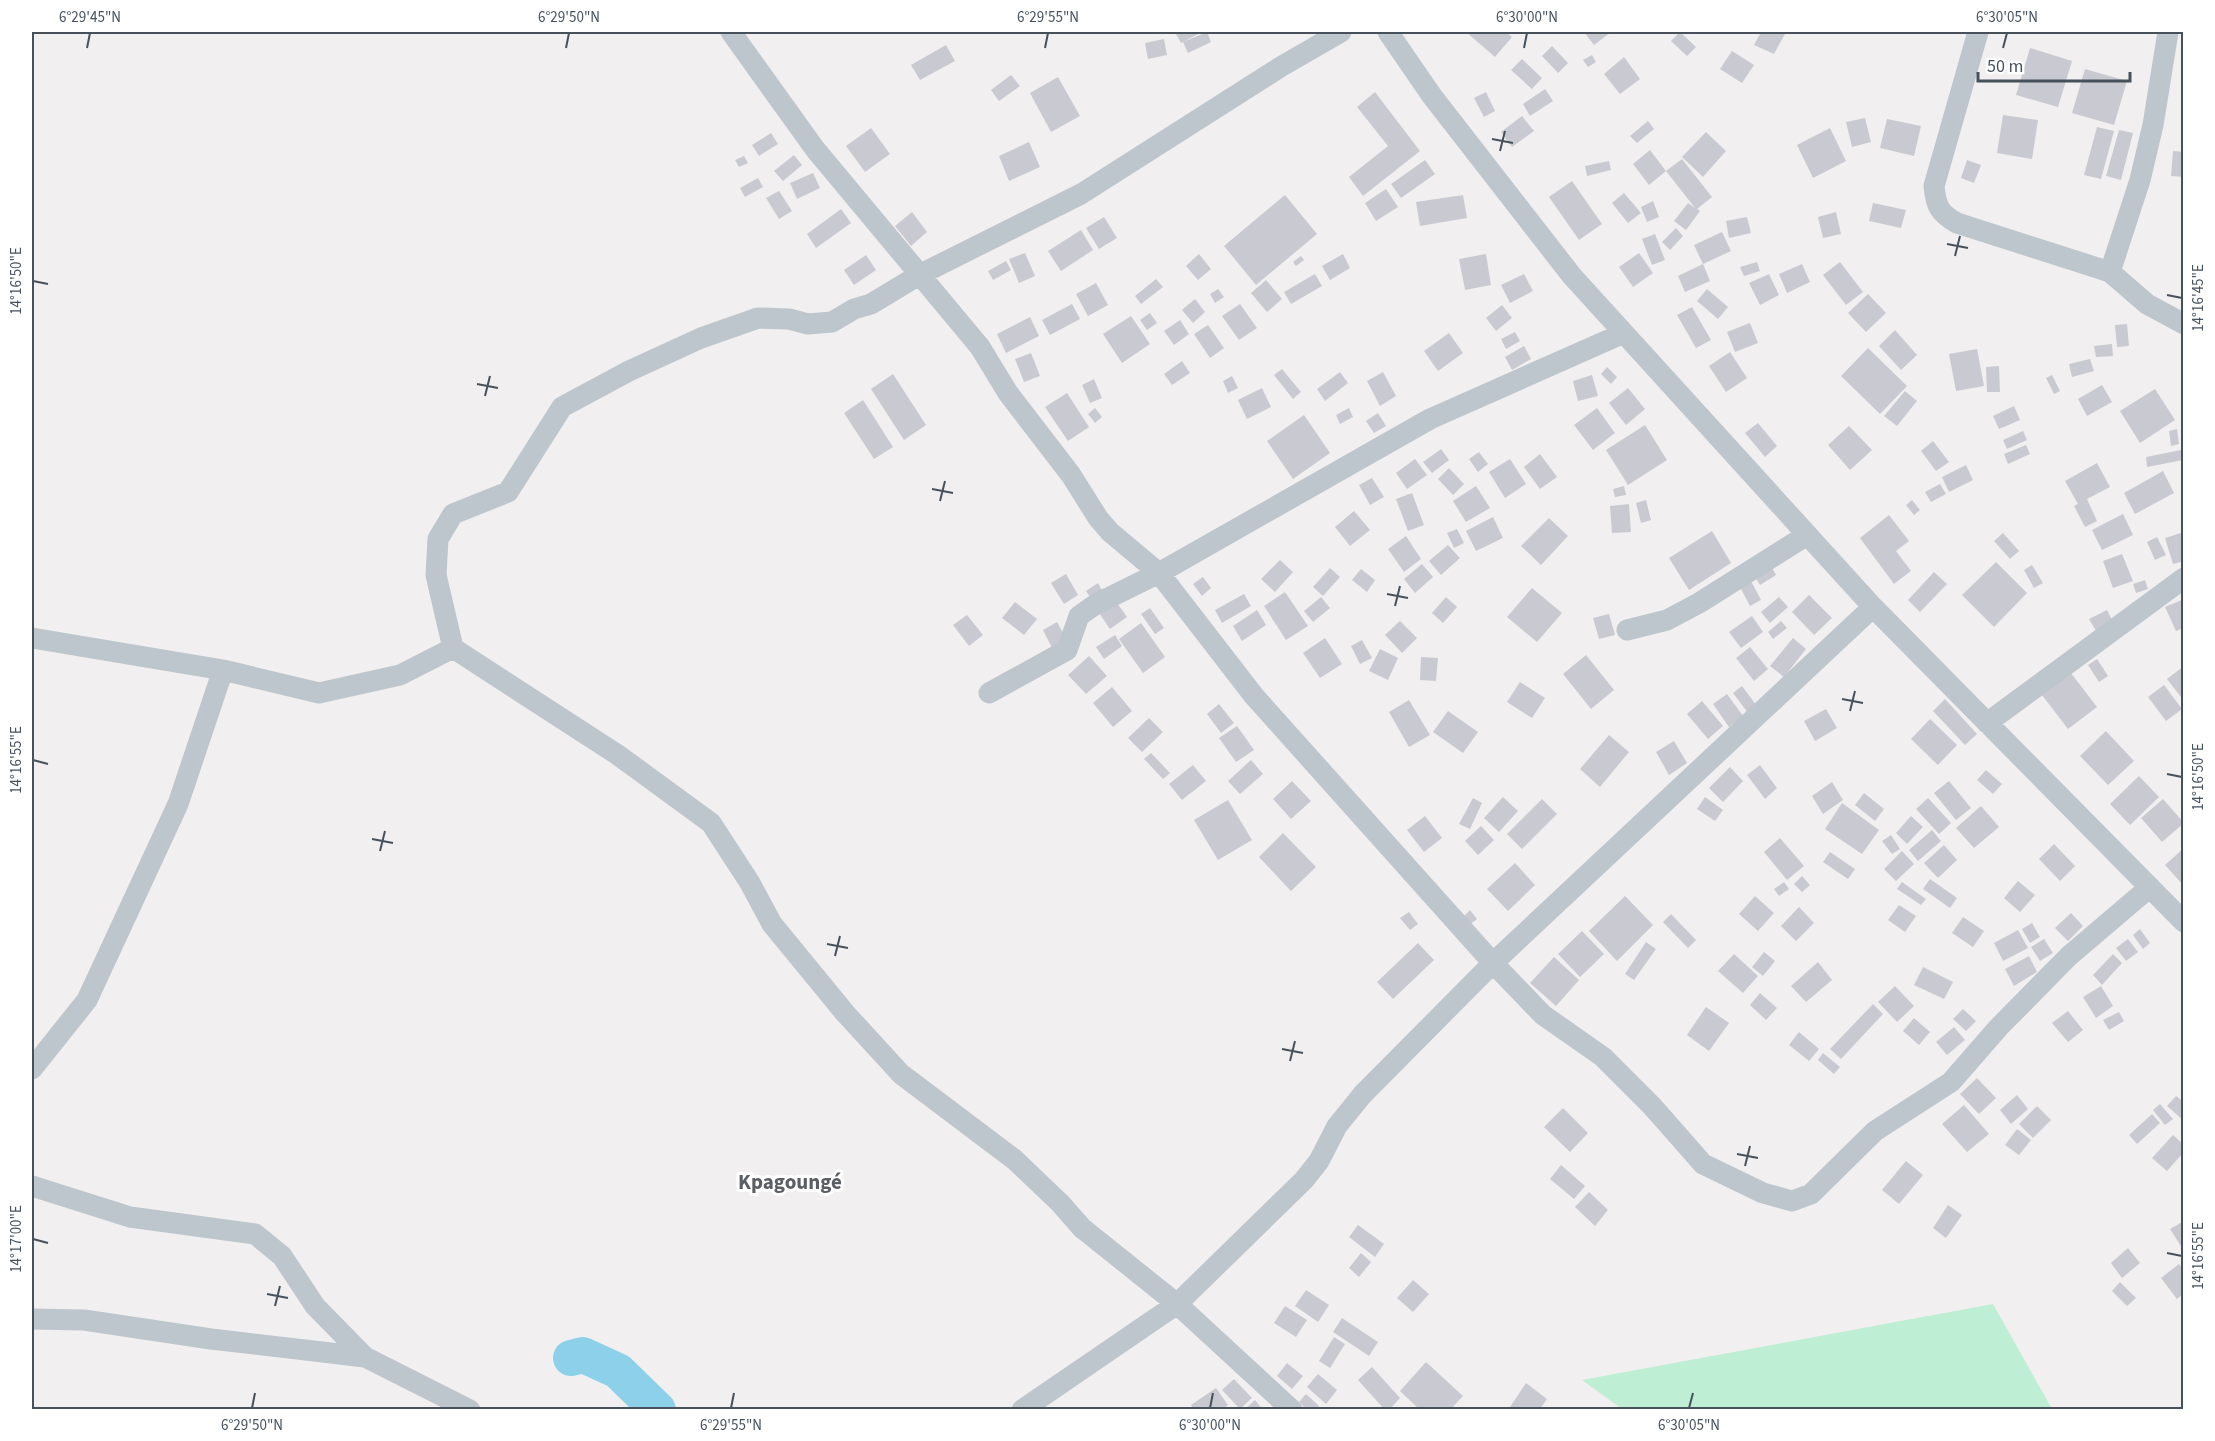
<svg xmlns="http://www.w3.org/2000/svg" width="2215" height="1441" font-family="'Source Sans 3',sans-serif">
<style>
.green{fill:#beeed4}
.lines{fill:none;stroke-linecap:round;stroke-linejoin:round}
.river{stroke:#8cd0ea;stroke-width:36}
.building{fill:#c9cad1}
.minor{stroke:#bdc5cd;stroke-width:21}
.ticks{fill:none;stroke:#47515c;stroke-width:2}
.labels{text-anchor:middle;stroke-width:6;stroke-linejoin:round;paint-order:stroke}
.quarter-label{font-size:21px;font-weight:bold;fill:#5b5f63;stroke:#fff}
.neatline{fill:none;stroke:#47515c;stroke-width:2}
.ticks-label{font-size:15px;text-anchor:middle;fill:#47515c}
</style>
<rect width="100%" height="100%" fill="#f1efef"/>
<path class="green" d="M1993 1304 2052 1409H1622L1582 1380Z"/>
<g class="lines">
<path class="river" d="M571 1358 583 1355 618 1371 658 1410"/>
</g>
<path class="building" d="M1175 32H1202L1181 43Z
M1207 32 1211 42 1188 53 1183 42Z
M1466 32H1506L1512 37 1495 57Z
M1584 32H1611L1594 45Z
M1680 32 1696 47 1687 56 1671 41Z
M1761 32H1786L1774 54 1754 45Z
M1164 39 1167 55 1148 59 1145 43Z
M946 45 955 61 920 80 911 65Z
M1552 46 1568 63 1558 73 1542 56Z
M2030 48 2072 61 2058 107 2016 95Z
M1732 51 1754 65 1742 83 1720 69Z
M1592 55 1596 62 1588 67 1583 60Z
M1624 57 1640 79 1620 94 1604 74Z
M1522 59 1542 78 1532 89 1511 70Z
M2085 69 2127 81 2114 125 2072 113Z
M1011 75 1020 86 999 101 991 90Z
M1058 77 1080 116 1051 132 1030 93Z
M1545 89 1553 101 1530 116 1523 104Z
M1375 92 1420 151 1363 196 1349 177 1388 146 1357 107Z
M1486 92 1495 111 1484 117 1474 98Z
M2003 115 2038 120 2032 159 1997 153Z
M1522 116 1534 131 1512 147 1501 132Z
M1865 118 1871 142 1852 147 1846 122Z
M1887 119 1921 126 1914 156 1880 148Z
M1648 121 1654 129 1637 143 1630 136Z
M2097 127 2114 131 2101 179 2084 175Z
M871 128 890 154 865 172 846 146Z
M1830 128 1846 161 1813 178 1797 145Z
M2119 130 2133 133 2121 180 2106 176Z
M1706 132 1726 151 1703 177 1682 157Z
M771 133 778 144 759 156 752 145Z
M1029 142 1040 167 1009 181 999 156Z
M1650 150 1666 171 1649 185 1633 164Z
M2173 151 2184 152V177L2171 176Z
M794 155 802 165 783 181 774 171Z
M744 156 748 163 739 167 735 160Z
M1682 159 1712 197 1697 209 1700 211 1686 230 1674 221 1688 203 1695 208 1666 171Z
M1425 160 1435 174 1401 198 1391 184Z
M1967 160 1981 165 1974 183 1961 178Z
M1609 161 1611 170 1587 176 1585 166Z
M813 173 820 188 797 199 790 183Z
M758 178 763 187 745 197 740 188Z
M1572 181 1602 224 1579 240 1549 197Z
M1386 189 1398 207 1376 221 1365 203Z
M779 191 792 211 779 219 766 198Z
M1624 193 1641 213 1628 223 1612 203Z
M1285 195 1317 234 1256 285 1224 246Z
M1463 195 1467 218 1420 226 1416 202Z
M1653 201 1659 217 1647 222 1641 207Z
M1873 203 1906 210 1901 228 1869 221Z
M841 209 851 223 816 248 807 234Z
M912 212 927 232 911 246 895 226Z
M1836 212 1841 234 1823 238 1818 217Z
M1104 217 1117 238 1099 249 1086 228Z
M1747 217 1751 233 1729 238 1726 221Z
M1676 228 1683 236 1670 250 1662 242Z
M1081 230 1093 250 1061 271 1048 251Z
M1722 232 1731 251 1703 264 1694 245Z
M1655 234 1665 260 1652 265 1642 239Z
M1025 253 1035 276 1019 283 1009 259Z
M1639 253 1653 273 1633 287 1619 267Z
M1199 254 1211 269 1198 280 1186 266Z
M1343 254 1350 268 1330 280 1322 266Z
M1486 254 1491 285 1465 290 1459 259Z
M866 255 876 270 854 285 844 270Z
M1301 256 1304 260 1296 266 1293 262Z
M1006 261 1011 270 993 280 988 271Z
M1757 262 1760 271 1744 276 1740 267Z
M1840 262 1863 292 1846 305 1823 275Z
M1703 264 1710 281 1685 292 1678 276Z
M1802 264 1810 282 1787 293 1779 274Z
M1315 274 1322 286 1291 304 1284 292Z
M1524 274 1533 291 1510 303 1501 285Z
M1769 274 1779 295 1760 305 1749 283Z
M1156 279 1163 287 1141 304 1135 296Z
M1266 280 1282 299 1267 312 1251 293Z
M1096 283 1108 305 1088 316 1076 294Z
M1218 289 1224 297 1215 303 1210 294Z
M1707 289 1728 307 1718 319 1697 301Z
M1868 294 1886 313 1866 332 1848 313Z
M1195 299 1205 312 1193 323 1182 310Z
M1072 304 1080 319 1050 335 1042 320Z
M1240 304 1257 328 1239 340 1222 316Z
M1502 305 1512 318 1496 331 1486 318Z
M1692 307 1711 340 1696 348 1677 315Z
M1150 313 1157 323 1147 330 1140 320Z
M1131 316 1150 344 1122 363 1103 334Z
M1030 317 1039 336 1006 353 997 334Z
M1180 320 1189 334 1174 345 1164 331Z
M1750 323 1758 343 1735 352 1727 332Z
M2127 324 2129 346 2117 347 2115 325Z
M1208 325 1224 348 1210 358 1194 334Z
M1895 330 1917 355 1901 370 1879 346Z
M1515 332 1520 341 1506 349 1501 339Z
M1449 333 1463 353 1438 371 1424 351Z
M2112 344 2113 356 2096 357 2094 346Z
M1524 346 1531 359 1512 370 1505 357Z
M1868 348 1907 386 1880 414 1841 376Z
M1977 349 1984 386 1956 391 1949 354Z
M1730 352 1747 378 1726 392 1709 366Z
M1031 353 1040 376 1024 382 1015 359Z
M2090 359 2094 371 2072 377 2069 364Z
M1182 361 1190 373 1172 385 1164 374Z
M1999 366 2000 392H1987L1986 367Z
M1607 367 1617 377 1611 384 1601 374Z
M1282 369 1301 392 1293 399 1274 375Z
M1340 372 1348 383 1325 401 1317 389Z
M1383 372 1396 396 1380 406 1367 381Z
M893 374 926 425 904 440 871 389Z
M1592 375 1598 396 1578 401 1573 381Z
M2052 375 2060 391 2054 394 2046 378Z
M1232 376 1238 388 1228 393 1223 381Z
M1094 379 1102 398 1090 403 1082 385Z
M2102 385 2112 402 2087 416 2078 399Z
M1262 388 1271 407 1247 419 1238 400Z
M1628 388 1645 409 1626 425 1609 403Z
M2155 389 2175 420 2140 443 2120 411Z
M1905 391 1917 401 1897 426 1884 416Z
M1067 393 1089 427 1068 441 1045 407Z
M863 400 893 447 874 459 844 413Z
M2014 406 2020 420 1999 429 1993 416Z
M1095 408 1102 417 1095 423 1088 414Z
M1349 408 1353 417 1340 424 1336 415Z
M1597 408 1615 433 1593 450 1574 425Z
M1378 413 1386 426 1374 433 1366 421Z
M1304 415 1330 453 1293 479 1267 441Z
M1758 423 1777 446 1765 457 1745 433Z
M1645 425 1667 460 1628 485 1606 450Z
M1849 426 1872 450 1850 470 1828 445Z
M2177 429 2179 444 2171 446 2169 431Z
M2023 431 2027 440 2007 449 2003 440Z
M1933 441 1949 462 1936 471 1921 451Z
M2026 445 2030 454 2008 464 2004 454Z
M1441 449 1449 460 1432 473 1423 462Z
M2181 450 2183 460 2147 467 2146 457Z
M1479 452 1488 464 1478 472 1469 459Z
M1540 454 1557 477 1540 489 1524 467Z
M1415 459 1427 475 1407 489 1396 473Z
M1510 459 1526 484 1505 498 1489 472Z
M2097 463 2110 487 2087 499 2097 521 2085 527 2074 506 2078 504 2065 481Z
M1966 465 1973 480 1949 492 1942 477Z
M1449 468 1464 484 1453 495 1438 479Z
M2163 471 2174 493 2135 514 2124 493Z
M1372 478 1384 497 1370 505 1359 485Z
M1940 484 1946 494 1931 502 1925 492Z
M1476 486 1490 508 1466 522 1453 501Z
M1624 486 1626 495 1615 497 1613 489Z
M1412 493 1424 525 1408 531 1396 499Z
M1646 500 1651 520 1641 523 1636 503Z
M1912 500 1920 510 1914 515 1906 505Z
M1629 504 1631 532 1612 533 1610 506Z
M1354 511 1370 530 1350 546 1335 527Z
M2123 514 2133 535 2102 550 2092 530Z
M1889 515 1909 541 1896 551 1911 571 1894 584 1860 538Z
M1493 517 1503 538 1476 551 1466 531Z
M1549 518 1568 536 1541 565 1521 546Z
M1457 529 1464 543 1454 548 1447 533Z
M1712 531 1731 563 1689 590 1669 558Z
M2184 532V561L2173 564 2165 538Z
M2003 533 2019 551 2010 559 1994 541Z
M1406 536 1421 559 1404 572 1388 549Z
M2157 537 2166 555 2155 560 2147 542Z
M1448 545 1460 558 1441 575 1429 561Z
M2122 554 2133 581 2113 588 2103 561Z
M1280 560 1293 572 1275 592 1261 579Z
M1996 562 2027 593 1994 627 1962 595Z
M1422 564 1433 577 1415 593 1404 579Z
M1770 564 1776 575 1760 585 1753 574Z
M2032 565 2043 583 2034 588 2024 570Z
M1330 568 1340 577 1323 596 1313 587Z
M1361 569 1375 580 1367 592 1352 580Z
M1934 572 1947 584 1920 612 1908 600Z
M1066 574 1078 595 1064 604 1051 583Z
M1203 577 1211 588 1202 596 1193 584Z
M2145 580 2148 589 2136 593 2133 584Z
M1751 581 1761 600 1750 606 1740 587Z
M1098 583 1103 592 1092 600 1086 591Z
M1532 588 1562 613 1537 642 1507 617Z
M1285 592 1308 626 1286 640 1264 606Z
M1244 594 1251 606 1222 623 1215 610Z
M1809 595 1832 618 1814 635 1792 612Z
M1321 597 1330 608 1313 622 1304 611Z
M1446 597 1457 607 1443 623 1432 613Z
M1779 597 1788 607 1770 623 1761 612Z
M2184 599V628L2176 631 2165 607Z
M1115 600 1127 617 1110 629 1099 613Z
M1015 602 1037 619 1024 635 1002 618Z
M1150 608 1164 628 1155 634 1141 614Z
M1257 610 1266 625 1242 641 1233 626Z
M2107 610 2113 622 2096 631 2089 619Z
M1609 614 1615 635 1599 639 1593 618Z
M967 615 983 635 969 646 953 625Z
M1752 616 1763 632 1741 648 1729 632Z
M1400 621 1417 638 1402 653 1385 635Z
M1781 621 1787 628 1773 639 1768 632Z
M1057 622 1068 642 1053 650 1043 630Z
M1141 623 1165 657 1143 673 1119 639Z
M1115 635 1122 646 1104 659 1096 647Z
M1325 638 1342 664 1320 678 1303 653Z
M1793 638 1806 649 1784 677 1770 666Z
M1362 640 1372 658 1360 664 1351 646Z
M1750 647 1768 669 1754 681 1736 658Z
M1380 649 1398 658 1388 680 1369 671Z
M1586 655 1614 690 1591 709 1563 674Z
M1089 656 1107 676 1086 694 1068 675Z
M1421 657 1438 658 1436 681 1420 680Z
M2097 659 2108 676 2099 682 2088 665Z
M2184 666V701L2167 679Z
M2071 673 2097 707 2068 729 2042 695Z
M1520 682 1545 698 1532 718 1507 702Z
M2164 685 2182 709 2166 721 2148 697Z
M1742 686 1757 706 1748 713 1733 693Z
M1112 687 1132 711 1113 727 1093 703Z
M1727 694 1743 716 1729 727 1713 704Z
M1945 699 1977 734 1965 745 1933 711Z
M1409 700 1430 735 1409 747 1389 712Z
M1702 701 1723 726 1708 739 1687 714Z
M1219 704 1234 723 1221 733 1207 714Z
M1826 709 1837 728 1815 741 1804 721Z
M1448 711 1478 732 1463 753 1433 732Z
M1149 718 1163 732 1142 752 1128 738Z
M1930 719 1957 745 1938 765 1911 739Z
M1237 726 1254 750 1236 762 1219 738Z
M2106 731 2134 761 2108 785 2080 756Z
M1609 735 1629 752 1600 787 1580 769Z
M1674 741 1687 763 1669 775 1656 752Z
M1151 753 1170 773 1163 779 1144 759Z
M1251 760 1263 774 1240 794 1228 781Z
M1193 765 1206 781 1182 800 1169 784Z
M1760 765 1777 788 1765 799 1747 775Z
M1730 767 1743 781 1723 802 1709 788Z
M1986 770 2002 784 1993 794 1977 780Z
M2139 776 2159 797 2130 825 2110 804Z
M1292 781 1311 801 1291 819 1273 799Z
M1949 781 1971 808 1956 820 1934 793Z
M1832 782 1843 800 1823 814 1812 796Z
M1864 793 1884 809 1875 821 1855 805Z
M1503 797 1518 811 1499 832 1484 818Z
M1705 797 1723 810 1715 821 1697 809Z
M1473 798 1482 803 1470 829 1459 824Z
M1928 798 1951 823 1939 834 1916 809Z
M1542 799 1557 814 1522 849 1507 834Z
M2163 799 2184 823 2162 842 2141 818Z
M1228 800 1252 840 1218 860 1194 820Z
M1842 803 1879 830 1862 854 1825 829Z
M1981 806 1999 827 1974 848 1956 828Z
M1425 816 1442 838 1424 852 1407 830Z
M1911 816 1923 827 1907 844 1896 833Z
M1481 826 1494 840 1478 855 1465 841Z
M1932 830 1941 841 1918 861 1909 850Z
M1283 833 1316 867 1291 891 1259 857Z
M1891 835 1900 849 1892 854 1882 841Z
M1780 838 1804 866 1787 880 1764 852Z
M2054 844 2075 866 2060 881 2039 859Z
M1944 845 1957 860 1938 878 1924 863Z
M2184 848V886L2165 865Z
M1902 851 1914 864 1896 881 1884 869Z
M1830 852 1855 869 1848 879 1823 862Z
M1515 863 1535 885 1508 911 1487 889Z
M1802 876 1810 885 1802 892 1794 884Z
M1930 879 1957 898 1950 908 1923 889Z
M2018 881 2035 895 2020 912 2004 898Z
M1784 882 1789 889 1779 896 1774 889Z
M1902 882 1926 899 1921 905 1897 889Z
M1625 896 1653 925 1617 961 1589 931Z
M1755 896 1774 913 1758 931 1739 914Z
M1899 905 1916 916 1905 932 1888 920Z
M1799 907 1814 923 1796 941 1781 926Z
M1470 910 1477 919 1469 925 1463 917Z
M1409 912 1418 924 1410 930 1400 918Z
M2071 913 2083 926 2068 941 2055 928Z
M1671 914 1696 940 1688 948 1663 922Z
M1963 917 1984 931 1973 947 1952 933Z
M2032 923 2040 937 2030 943 2022 929Z
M2140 929 2150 943 2143 949 2133 935Z
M2018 930 2028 948 2003 961 1994 943Z
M1582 931 1604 954 1580 977 1558 954Z
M2044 939 2053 953 2040 961 2031 947Z
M2128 939 2138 952 2126 961 2116 948Z
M1646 942 1656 949 1634 980 1625 974Z
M1418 943 1434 960 1393 999 1377 982Z
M1764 952 1775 961 1763 976 1752 967Z
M1734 954 1758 976 1743 993 1718 971Z
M2113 954 2122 963 2102 985 2093 975Z
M2029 956 2037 972 2014 986 2005 969Z
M1554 957 1579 980 1556 1006 1530 983Z
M1818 962 1832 980 1806 1002 1791 986Z
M1923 967 1953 982 1944 999 1914 985Z
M1895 986 1914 1006 1897 1022 1878 1002Z
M2101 986 2113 1006 2096 1018 2083 997Z
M1760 993 1777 1008 1766 1020 1750 1005Z
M1873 1004 1883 1014 1841 1059 1830 1049Z
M1706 1007 1729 1023 1709 1051 1687 1035Z
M1963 1009 1976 1021 1966 1031 1953 1019Z
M2068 1011 2083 1030 2068 1042 2052 1023Z
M2119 1012 2124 1021 2109 1030 2103 1020Z
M1914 1018 1930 1032 1919 1045 1903 1031Z
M1954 1027 1965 1040 1947 1055 1936 1042Z
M1799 1032 1819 1049 1809 1061 1789 1045Z
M1823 1053 1840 1067 1834 1074 1818 1060Z
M1977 1078 1996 1098 1979 1114 1960 1094Z
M2017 1095 2028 1109 2011 1124 2000 1110Z
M2176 1096 2184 1102V1121L2167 1106Z
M2160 1104 2173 1119 2165 1125 2153 1110Z
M1964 1105 1989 1134 1967 1152 1942 1124Z
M2037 1106 2051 1120 2033 1138 2019 1124Z
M1563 1108 1588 1133 1570 1152 1544 1127Z
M2152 1114 2160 1123 2137 1144 2129 1135Z
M2017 1129 2031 1140 2019 1155 2005 1145Z
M2173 1135 2184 1145V1152L2167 1171 2152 1158Z
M1906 1161 1923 1175 1899 1204 1882 1190Z
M1561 1165 1585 1186 1574 1199 1550 1179Z
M1589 1192 1608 1210 1595 1226 1575 1207Z
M1948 1205 1962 1215 1946 1238 1933 1228Z
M2184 1221V1251L2170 1229Z
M1358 1225 1384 1244 1375 1257 1349 1237Z
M2128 1248 2140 1263 2122 1278 2111 1263Z
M1361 1253 1371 1262 1359 1277 1349 1268Z
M2179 1264 2184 1270V1293L2177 1299 2161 1278Z
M1413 1280 1429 1294 1413 1312 1397 1298Z
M2120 1282 2136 1298 2127 1306 2112 1291Z
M1306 1290 1329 1305 1318 1322 1295 1306Z
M1285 1306 1307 1320 1296 1337 1274 1323Z
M1342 1318 1378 1342 1369 1356 1333 1332Z
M1334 1337 1345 1344 1330 1368 1319 1361Z
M1426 1362 1463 1396 1450 1410H1420L1400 1391Z
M1287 1363 1303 1376 1292 1389 1277 1376Z
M1372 1367 1400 1398 1389 1410H1385L1358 1380Z
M1318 1374 1337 1390 1326 1404 1307 1387Z
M1234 1379 1252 1398 1240 1409 1222 1390Z
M1526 1383 1547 1399 1539 1410H1508Z
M1216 1388 1228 1405 1222 1410H1194L1191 1405Z
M1306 1394 1319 1406 1317 1410H1307L1299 1402Z
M1255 1400 1263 1410H1244Z"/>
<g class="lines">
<path class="minor" d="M731 32 815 149 980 347 1008 393 1071 475 1098 518 1110 532 1159 573 1254 696 1493 963 1873 607
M1388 32 1432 96 1572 276 1873 607 2184 922
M1978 32 1934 186C1936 206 1939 213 1957 223L2110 272 2147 304 2184 324
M2110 272 2140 180 2153 125 2168 32
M1627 630 1667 620 1699 603 1807 535
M32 638 223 670
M453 648 618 755 711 823 750 883 772 924 845 1013 901 1074 1015 1160 1060 1203 1082 1228 1177 1304 1292 1410
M989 693 1067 650 1079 616 1096 604 1159 573 1430 419 1624 333
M1987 723 2184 578
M32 1069 87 1000 178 804 223 670 319 693 400 675 453 648 436 575 438 539 453 514 508 492 562 407 629 371 701 338 758 318 789 319 808 324 832 322 854 309 871 304 919 275 1081 194 1282 66 1341 32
M32 1186 130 1217 255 1234 282 1256 315 1306 365 1357
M32 1319 84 1320 211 1339 365 1357 470 1410
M1022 1410 1177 1304 1304 1180 1319 1161 1337 1126 1363 1094 1493 963 1543 1015 1603 1057 1652 1106 1703 1164 1763 1193 1792 1201 1811 1194 1875 1131 1951 1082 1998 1028 2069 956 2150 887"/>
</g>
<path class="ticks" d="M87 48 90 33M566 48 569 33M1045 48 1048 33M1524 48 1527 33M2003 48 2007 33M1492 139 1513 143M1500 151 1505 131M1947 244 1968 248M1955 256 1960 236M33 281 48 284M2167 295 2182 298M477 384 498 388M485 396 490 376M932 489 953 493M940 501 945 481M1387 594 1408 598M1395 606 1400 586M1842 699 1863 703M1850 711 1855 691M33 760 48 764M2167 774 2182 777M372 839 393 843M380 851 385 831M827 944 848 948M835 956 840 936M1282 1049 1303 1053M1290 1061 1295 1041M1737 1154 1758 1158M1745 1166 1750 1146M33 1239 48 1243M2167 1253 2182 1256M267 1294 288 1298M275 1306 280 1286M252 1408 255 1393M731 1408 734 1393M1210 1408 1213 1393M1689 1408 1693 1393"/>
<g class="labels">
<g class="quarter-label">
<text x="790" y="1189">Kpagoungé</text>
</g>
</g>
<rect width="2215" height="1441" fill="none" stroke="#ffffff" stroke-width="66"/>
<path d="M1978 72v9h152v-9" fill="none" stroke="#47515c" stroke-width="3"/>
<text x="1987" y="72" font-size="18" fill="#47515c" stroke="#ffffff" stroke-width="4.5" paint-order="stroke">50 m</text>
<rect x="33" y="33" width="2149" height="1375" class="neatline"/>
<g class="ticks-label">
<text x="90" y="22">6°29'45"N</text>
<text x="569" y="22">6°29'50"N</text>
<text x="1048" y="22">6°29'55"N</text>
<text x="1527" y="22">6°30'00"N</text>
<text x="2007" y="22">6°30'05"N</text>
<text transform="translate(16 281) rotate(-90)" y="5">14°16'50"E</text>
<text transform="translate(2198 298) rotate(-90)" y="5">14°16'45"E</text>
<text transform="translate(16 760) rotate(-90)" y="5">14°16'55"E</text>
<text transform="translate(2198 777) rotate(-90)" y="5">14°16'50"E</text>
<text transform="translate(16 1239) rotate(-90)" y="5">14°17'00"E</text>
<text transform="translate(2198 1256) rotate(-90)" y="5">14°16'55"E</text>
<text x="252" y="1430">6°29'50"N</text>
<text x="731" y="1430">6°29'55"N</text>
<text x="1210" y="1430">6°30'00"N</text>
<text x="1689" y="1430">6°30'05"N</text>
</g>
</svg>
